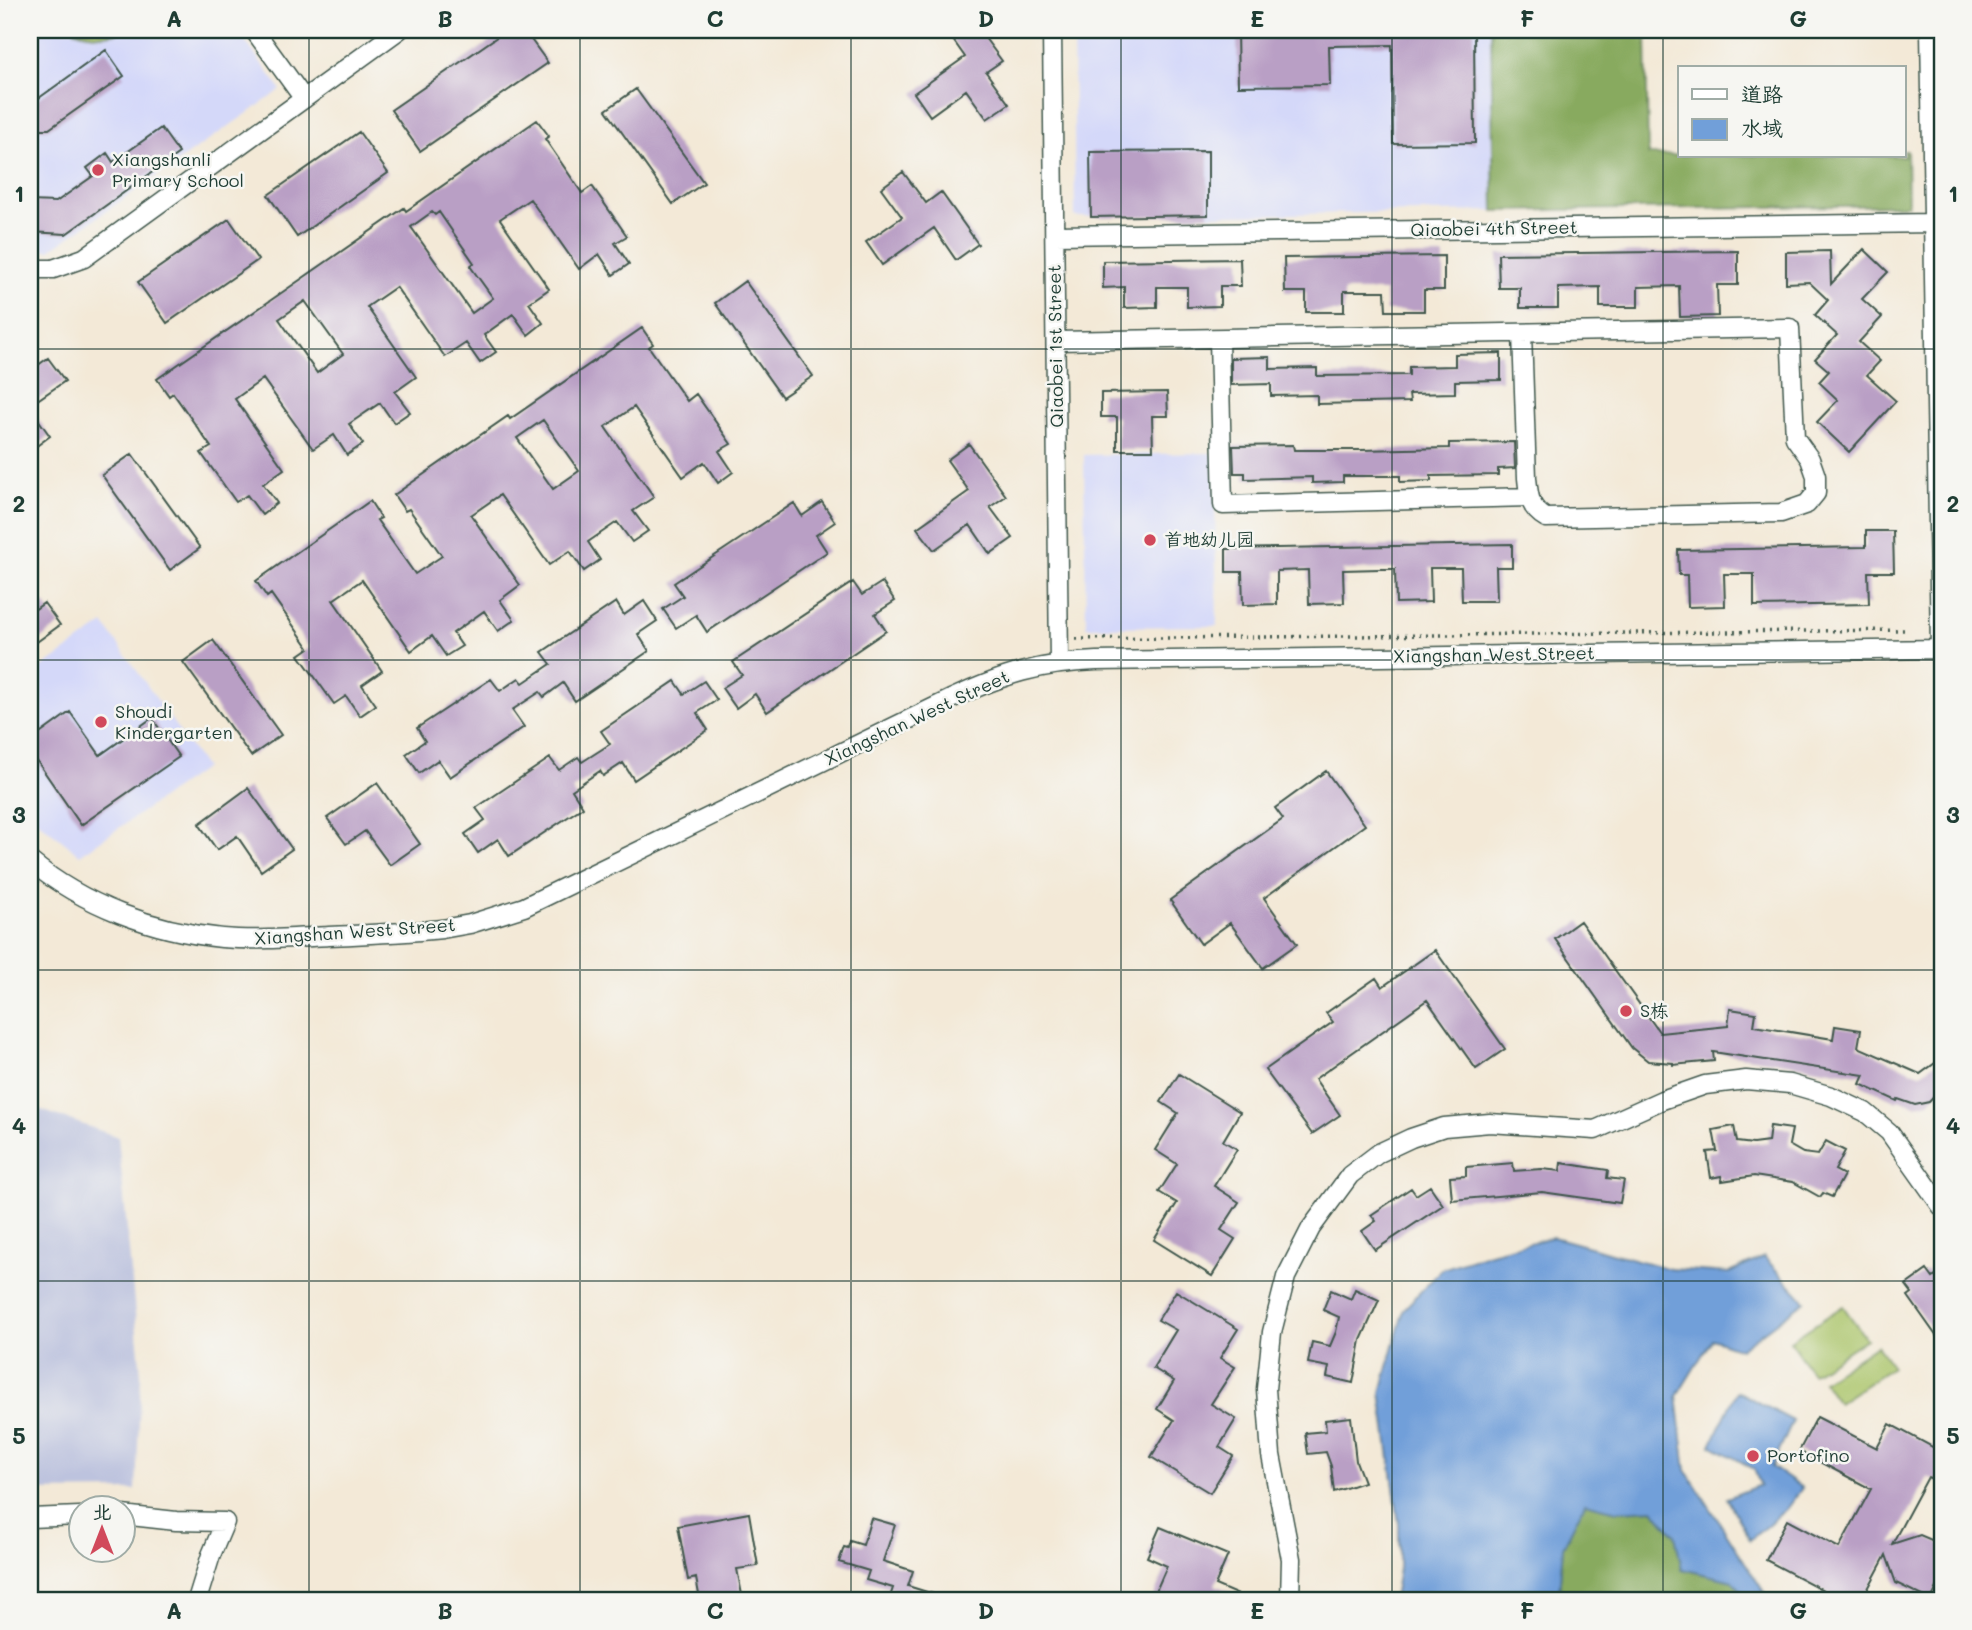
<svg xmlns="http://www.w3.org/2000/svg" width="1972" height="1630" font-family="Mali,'LXGW WenKai TC',sans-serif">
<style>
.built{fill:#d4d8f9}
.industrial{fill:#bdc3de}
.green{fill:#abc56b;stroke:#658150;stroke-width:2}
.forest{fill:#88aa5f;stroke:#54744a;stroke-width:2}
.water{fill:#719fd9;stroke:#486e86;stroke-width:2}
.building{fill:#b99fc5;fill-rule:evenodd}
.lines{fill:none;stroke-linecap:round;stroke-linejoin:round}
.minor-casing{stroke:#3f574c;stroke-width:21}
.path{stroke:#3f574c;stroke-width:3.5;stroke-dasharray:2 5;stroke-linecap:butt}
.minor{stroke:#fff;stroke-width:18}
.grid{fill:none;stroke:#1f3d34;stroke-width:2;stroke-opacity:0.55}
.poi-dot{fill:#d1495b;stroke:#f6f6f2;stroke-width:2.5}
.labels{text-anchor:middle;stroke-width:5;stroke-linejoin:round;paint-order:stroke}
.poi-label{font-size:18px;fill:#1f3d34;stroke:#f6f6f2;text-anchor:start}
.street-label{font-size:18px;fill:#1f3d34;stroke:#f6f6f2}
.neatline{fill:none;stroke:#1f3d34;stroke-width:2.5}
.grid-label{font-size:23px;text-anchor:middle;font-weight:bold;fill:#1f3d34}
</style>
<rect width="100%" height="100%" fill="#f6f6f2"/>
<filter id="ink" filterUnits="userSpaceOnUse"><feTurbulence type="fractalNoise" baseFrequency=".0143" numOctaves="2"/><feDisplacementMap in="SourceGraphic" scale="14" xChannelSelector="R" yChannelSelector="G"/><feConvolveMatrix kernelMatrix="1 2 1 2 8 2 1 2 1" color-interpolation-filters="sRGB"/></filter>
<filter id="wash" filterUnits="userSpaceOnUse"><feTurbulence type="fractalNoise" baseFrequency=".00686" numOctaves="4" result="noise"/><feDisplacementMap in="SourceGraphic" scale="28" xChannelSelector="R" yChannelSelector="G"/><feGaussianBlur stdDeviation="1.57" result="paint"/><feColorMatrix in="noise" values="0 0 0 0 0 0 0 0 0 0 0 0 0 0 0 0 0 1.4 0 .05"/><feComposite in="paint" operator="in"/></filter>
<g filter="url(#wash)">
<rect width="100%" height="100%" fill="#f3e9d7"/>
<path class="built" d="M30 30H237L281 90 50 250H30Z
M1073 30H1491L1494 211 1075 217Z
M1214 453 1217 626 1086 627 1084 455Z
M104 624 205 768 80 855 30 815V676Z"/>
<path class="industrial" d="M30 1106 118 1137 141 1374 136 1490 30 1491Z"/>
<path class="green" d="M74 30H126C109 36 92 37 74 30Z
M1843 1306 1866 1339 1812 1374 1790 1341Z
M1877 1345 1892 1367 1838 1403 1823 1381Z"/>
<path class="forest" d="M1491 30H1646L1648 155 1904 156V151H1907L1908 205 1494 211Z
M1585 1502 1617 1511 1653 1509 1675 1535 1682 1569 1733 1581 1749 1600H1561L1559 1593 1563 1547Z"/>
<path class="water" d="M1553 1237 1670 1269 1729 1273 1764 1257 1805 1301 1740 1349 1712 1339 1677 1396 1686 1470 1769 1600H1749L1733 1581 1682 1569 1675 1535 1653 1509 1617 1511 1585 1503 1563 1547 1559 1593 1561 1600H1390L1395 1593 1399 1568V1524L1381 1392 1404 1309 1442 1269 1490 1253Z
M1737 1391 1793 1421 1772 1467 1802 1488 1786 1509 1750 1540 1727 1498 1760 1485 1754 1469 1711 1445Z"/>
<g id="blocks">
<path class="building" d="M507 30H524L548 63 420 151 391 110Z
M946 30H979L1002 61 986 72 1009 104 987 119 966 90 930 116 914 93 965 57Z
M1237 30H1474L1475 143 1393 144 1392 45 1329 46 1330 85 1238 86Z
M106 50 124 76 49 129H30V97L39 98Z
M636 89 704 183 673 204 606 110Z
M537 120 549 136 545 139 582 193 592 186 627 236 615 243 629 264 613 275 599 254 579 269 530 199 500 219 549 289 529 303 543 323 528 335 513 314 484 335 496 352 480 363 466 343 445 357 396 287 367 307 416 377 395 392 410 412 394 423 380 403 349 424 363 444 347 455 334 435 313 449 263 379 235 399 284 469 263 484 277 503 262 515 247 495 236 502 201 453 211 447 173 393 169 396 157 379 404 208 406 211ZM432 212 435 215 439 212 474 263 470 266 493 298 472 313 411 227ZM305 301 343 354 317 373 279 319Z
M161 128 179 153 66 234 30 232V201L56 202 93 176 87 168 107 153 113 162Z
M359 132 388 173 297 237 268 195Z
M1208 151V215L1091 217 1090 152Z
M903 172 926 203 941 192 978 244 956 260 934 228 882 265 866 242 902 217 881 188Z
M229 219 258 260 167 323 138 282Z
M1864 249 1888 272 1862 299 1882 317 1859 342 1880 361 1867 375 1896 401 1849 452 1817 422 1838 400 1819 382 1829 371 1815 359 1837 335 1815 315 1828 300 1809 282 1786 283V252L1830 251 1831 284Z
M1738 251V285H1717L1718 316 1680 317 1679 286 1638 287V307H1600V287L1558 288V308H1520V288H1499L1498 254Z
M1444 256V290H1424V311H1386L1385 291H1344V312H1306V292H1285L1284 258Z
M1240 259 1241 286H1220V306L1187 307V287H1157V307L1124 308V287L1103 288V261Z
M745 281 813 376 782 397 715 303Z
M642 328 653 344 649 347 687 401 696 394 731 444 719 451 733 472 718 483 704 462 683 477 634 407 605 427 654 497 633 511 648 531 632 542 617 522 588 542 600 560 584 571 570 551 549 565 500 495 471 515 520 585 500 600 514 620 498 631 484 611 453 633 462 646 446 656 432 636 411 651 362 580 333 600 382 671 362 685 376 705 360 716 346 696 334 704 299 655 309 648 271 594 267 597 256 581 370 501 381 518 377 520 415 574 442 556 409 509 405 511 394 495 508 416 510 419ZM543 420 579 471 553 489 517 438Z
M1501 353V380L1455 381V393L1409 394 1410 402 1317 404V395L1271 396V384L1231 385V358L1270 357V369L1317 368V376L1409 375V367L1455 366V354Z
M48 358 65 381 30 405V371Z
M1167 392 1168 416H1152L1153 450H1117V417H1101V393Z
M30 408 50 436 30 451Z
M1514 442 1515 468 1498 469V475L1431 476V481L1400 482V476H1343V482L1312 483V477L1245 479V473H1234L1233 446 1293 445 1294 450H1361L1449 448V443Z
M969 444 1006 496 990 507 1013 538 990 554 970 525 934 550 917 528 969 491 947 460Z
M132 454 200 548 170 570 102 475Z
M822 502 835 522 816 535 827 552 707 632 696 615 676 628 663 609 683 596 674 583 794 503 802 516Z
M1866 531H1893L1894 572H1868L1869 604 1754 606V574H1724L1725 606 1688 607 1687 575H1679L1678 550 1866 547Z
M1512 544V567H1496L1497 601H1462L1461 568H1430L1431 602 1396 603 1395 569H1380L1343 570 1344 603 1309 604 1308 570 1277 571V604L1243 605 1242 572H1226V549Z
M853 582 862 595 882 582 895 601 875 614 886 631 767 712 755 694 736 708 722 688 742 675 733 662Z
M644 601 657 621 638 634 649 651 575 701 563 683 544 697 540 692 512 710 524 727 450 777 438 760 419 773 406 754 425 741 417 728 491 679 500 691 519 678 523 683 551 664 542 652 616 602 624 615Z
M44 603 60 625 30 647V613Z
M213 640 281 735 251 756 183 662Z
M675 681 684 694 704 681 717 700 697 713 708 730 634 780 623 763 603 776 600 771 572 790 583 807 509 856 498 839 478 853 465 834 485 820 476 808 550 758 559 770 578 757 582 762 610 744 601 731Z
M70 712 100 755 152 718 179 757 81 825 30 751V741Z
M1326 771 1365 825 1264 898 1297 944 1263 968 1230 923 1201 944 1170 900 1283 819 1275 808Z
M377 783 420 844 390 865 365 831 346 844 327 818Z
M248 788 292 849 261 871 237 836 217 850 199 824Z
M1580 921 1660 1033 1728 1026 1730 1009 1756 1013 1754 1026 1833 1039 1835 1026 1861 1030 1858 1047 1920 1074 1942 1058V1088L1929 1102 1915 1105 1898 1099 1897 1101 1860 1084 1864 1075 1713 1052 1714 1061 1673 1065V1063L1648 1061 1632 1048 1555 939Z
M1435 950 1505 1049 1476 1069 1427 1000 1315 1079 1340 1115 1312 1134 1265 1070 1333 1022 1326 1013 1376 978 1382 987Z
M1179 1074 1240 1112 1223 1141 1237 1149 1214 1186 1239 1202 1221 1230 1235 1239 1212 1276 1154 1240 1177 1203 1159 1192 1177 1164 1155 1150 1178 1113 1161 1102Z
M1734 1126 1737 1142 1753 1144 1768 1142 1770 1126 1792 1129 1789 1145 1803 1153 1818 1155 1826 1141 1845 1151 1835 1170 1844 1175 1832 1197 1823 1193 1820 1197 1793 1182 1754 1176 1722 1181 1721 1176 1711 1178 1707 1152 1717 1151 1713 1130Z
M1513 1163 1514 1171 1542 1169 1560 1171 1561 1163 1608 1170 1607 1178 1624 1180 1620 1203 1542 1192 1452 1200 1450 1177 1466 1176V1167Z
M1430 1186 1443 1205 1375 1250 1362 1231 1376 1221 1371 1215 1411 1188 1416 1195Z
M1927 1270 1933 1278 1942 1271V1344L1908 1296 1912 1293 1906 1285Z
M1355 1289 1379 1300 1361 1340 1353 1383 1327 1377 1329 1367 1308 1363 1312 1342 1330 1346 1336 1332 1339 1317 1323 1310 1331 1290 1351 1299Z
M1176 1291 1238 1329 1220 1358 1235 1367 1211 1404 1236 1419 1219 1447 1233 1456 1210 1493 1151 1457 1174 1420 1157 1409 1174 1381 1153 1368 1176 1330 1158 1320Z
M1351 1417 1356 1461 1364 1482 1334 1492 1331 1466 1326 1452 1308 1454 1305 1433 1326 1431 1325 1420Z
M1817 1417 1877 1448 1890 1424 1942 1452V1484L1928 1477 1892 1544 1920 1535 1941 1544 1942 1577 1931 1600 1896 1583 1886 1555 1862 1600H1842L1766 1560 1787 1520 1839 1548 1871 1489 1799 1451Z
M749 1513 758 1566 737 1569 743 1600H700L696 1578 688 1580 678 1526Z
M871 1518 895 1525 883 1561 913 1571 908 1586 943 1597 942 1600H889L893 1588 866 1580 869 1571 839 1562 844 1547 848 1548 850 1541 863 1545Z
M1160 1527 1228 1555 1215 1585 1250 1600H1152L1167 1566 1147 1557Z"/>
</g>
</g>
<g filter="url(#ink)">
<use href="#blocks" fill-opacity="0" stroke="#3f574c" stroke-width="2"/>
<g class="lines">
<defs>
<path id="minor" d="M254 30 304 99
M1052 30 1059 663
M1930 30 1940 649
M1055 235 1934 223
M30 269H53L84 258 399 30
M1219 339 1223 505 1530 497
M1056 341 1790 328 1795 438 1810 459 1816 476V493L1807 504 1781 513 1546 518C1529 508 1529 496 1527 478L1522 333
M30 861C83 905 153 931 222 938 257 941 294 938 329 936 367 934 404 933 442 929L470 924 524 907 953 698C1003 675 1040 663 1096 661L1942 649
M122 1515 176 1521 225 1522 211 1555 197 1600
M30 1518 80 1516
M1290 1600 1291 1559 1271 1455 1266 1389 1272 1332 1286 1277 1311 1228 1350 1175 1379 1153 1411 1138 1444 1127 1490 1123 1595 1130 1662 1100 1705 1085 1746 1080 1790 1084 1831 1096 1865 1112 1889 1132 1942 1207"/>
</defs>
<use href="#minor" class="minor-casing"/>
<path class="path" d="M1076 639 1904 630"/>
<use href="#minor" class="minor"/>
</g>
</g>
<path class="grid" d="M309 30V1600M580 30V1600M851 30V1600M1121 30V1600M1392 30V1600M1663 30V1600M30 349H1942M30 660H1942M30 970H1942M30 1281H1942"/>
<g class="poi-dot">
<circle cx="98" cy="170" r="7"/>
<circle cx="1150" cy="540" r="7"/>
<circle cx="101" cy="722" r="7"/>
<circle cx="1626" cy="1011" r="7"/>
<circle cx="1753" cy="1456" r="7"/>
</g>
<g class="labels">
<g class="poi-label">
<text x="112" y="166">Xiangshanli<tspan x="112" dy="21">Primary School</tspan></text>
<text x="1164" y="546">首地幼儿园</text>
<text x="115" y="718">Shoudi<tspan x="115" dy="21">Kindergarten</tspan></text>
<text x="1640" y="1017">S栋</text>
<text x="1767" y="1462">Portofino</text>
</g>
<g class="street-label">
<text transform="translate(1494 229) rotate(-1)" y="6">Qiaobei 4th Street</text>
<text transform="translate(1056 346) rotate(-91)" y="6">Qiaobei 1st Street</text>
<text transform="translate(1494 655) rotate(-1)" y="6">Xiangshan West Street</text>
<text transform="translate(917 718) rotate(-25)" y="6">Xiangshan West Street</text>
<text transform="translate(355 932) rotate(-4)" y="6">Xiangshan West Street</text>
</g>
</g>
<rect width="1972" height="1630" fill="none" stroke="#f6f6f2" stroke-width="77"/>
<rect x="1678" y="66" width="228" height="91" fill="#f6f6f2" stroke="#a0aca6" stroke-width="2"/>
<rect x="1692" y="89" width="35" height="10" fill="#ffffff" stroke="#a0aca6" stroke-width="2"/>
<text x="1741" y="102" font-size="21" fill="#1f3d34">道路</text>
<rect x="1692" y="119" width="35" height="21" fill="#719fd9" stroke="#a0aca6" stroke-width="2"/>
<text x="1741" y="136" font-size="21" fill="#1f3d34">水域</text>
<g transform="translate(102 1529)"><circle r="33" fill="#f6f6f2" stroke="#a0aca6" stroke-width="2"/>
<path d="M0-5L12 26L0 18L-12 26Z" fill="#d1495b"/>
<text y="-10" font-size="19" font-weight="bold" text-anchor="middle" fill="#1f3d34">北</text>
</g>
<rect x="38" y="38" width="1896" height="1554" class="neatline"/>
<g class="grid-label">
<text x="174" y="27">A</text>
<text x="445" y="27">B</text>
<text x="715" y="27">C</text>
<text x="986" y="27">D</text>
<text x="1257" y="27">E</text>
<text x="1527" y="27">F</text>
<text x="1798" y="27">G</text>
<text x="19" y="202">1</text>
<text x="1953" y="202">1</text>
<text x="19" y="512">2</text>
<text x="1953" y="512">2</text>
<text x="19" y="823">3</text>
<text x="1953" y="823">3</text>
<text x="19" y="1134">4</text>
<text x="1953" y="1134">4</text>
<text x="19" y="1444">5</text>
<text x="1953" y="1444">5</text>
<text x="174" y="1619">A</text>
<text x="445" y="1619">B</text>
<text x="715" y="1619">C</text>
<text x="986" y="1619">D</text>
<text x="1257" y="1619">E</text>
<text x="1527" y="1619">F</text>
<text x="1798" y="1619">G</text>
</g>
</svg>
